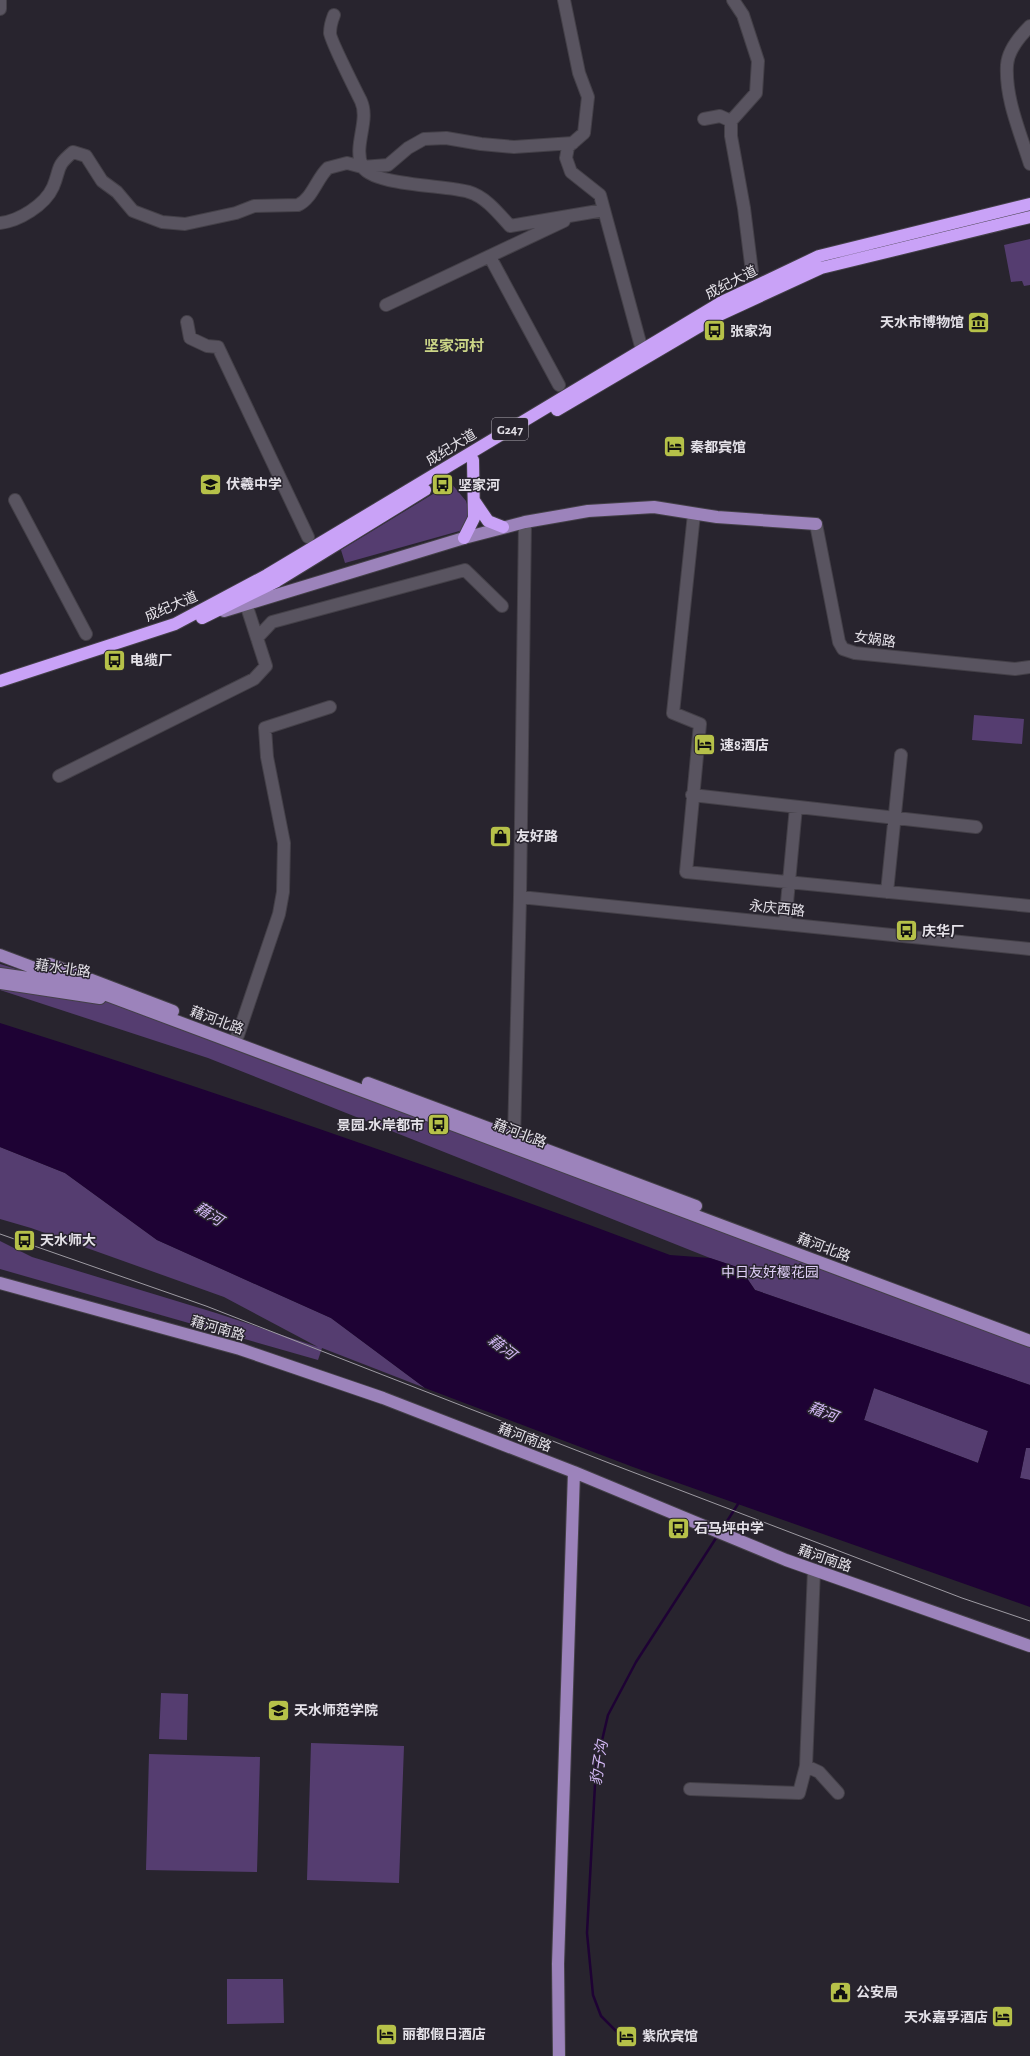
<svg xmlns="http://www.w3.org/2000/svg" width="1030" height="2056" font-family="'Alegreya Sans','Noto Sans SC',sans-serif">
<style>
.green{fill:#553d70}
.water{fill:#1e0234;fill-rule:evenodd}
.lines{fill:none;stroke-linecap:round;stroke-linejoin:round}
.stream{stroke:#1e0234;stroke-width:2.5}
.minor-casing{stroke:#444048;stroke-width:14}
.major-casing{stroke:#444048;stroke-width:14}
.highway-casing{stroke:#444048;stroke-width:14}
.minor{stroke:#595460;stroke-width:12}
.major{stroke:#9c83bb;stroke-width:12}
.highway{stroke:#c9a2f7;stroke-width:12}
.tram{stroke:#9e9ba3;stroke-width:1}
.labels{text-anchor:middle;stroke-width:3;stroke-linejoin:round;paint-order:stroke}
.shield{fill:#28242e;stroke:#aca8b0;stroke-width:1}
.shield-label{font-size:13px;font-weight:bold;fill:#e4e1e8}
.street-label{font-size:14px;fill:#e4e1e8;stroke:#28242e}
.poi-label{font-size:14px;font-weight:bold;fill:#e4e1e8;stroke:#28242e;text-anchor:start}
.park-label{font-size:14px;fill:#e0cff8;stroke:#28242e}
.neighbourhood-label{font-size:15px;font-weight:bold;fill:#cbd587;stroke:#28242e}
.water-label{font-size:15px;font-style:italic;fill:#d3b8f5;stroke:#28242e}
</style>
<rect width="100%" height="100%" fill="#28242e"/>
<path class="green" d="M1030 239V285L1024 286 1022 281 1011 282 1004 245Z
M451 483 466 501 470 514 463 530 345 563 341 550Z
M974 715 1024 719 1022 744 972 740Z
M0 964 66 984 542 1160 848 1280 1030 1347V1385L755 1290 740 1268 710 1258 208 1058 0 990Z
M0 1147 65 1173 157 1240 331 1318 425 1388 322 1348 318 1360 0 1269V1241L32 1257 216 1313 318 1347 224 1297 31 1228 0 1219Z
M874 1388 988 1431 978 1463 864 1420Z
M1026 1447 1030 1448V1480L1020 1478Z
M161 1693 188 1694 187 1740 159 1739Z
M311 1743 404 1746 399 1883 307 1880Z
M149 1754 260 1757 257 1872 146 1870Z
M227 1979H283L284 2023 227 2024Z"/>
<path class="water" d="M0 1023C226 1095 449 1172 670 1255L710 1258 740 1268 755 1290 1030 1385V1448H1026L1020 1478 1030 1480V1607L633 1467 425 1388 331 1318 157 1240 65 1173 0 1147ZM874 1388 988 1431 978 1463 864 1420Z"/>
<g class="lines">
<path class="stream" d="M722 1529 738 1504
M630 2045 601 2016 593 1995 587 1933 596 1766 608 1715 636 1662 718 1535"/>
<defs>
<path id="minor" d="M564 0 579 73 588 97 584 133 568 147 566 158 571 172 600 195 642 350
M0 9V0
M334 15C332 20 330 27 330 33 330 39 356 91 361 101 370 121 353 145 362 166 371 186 448 185 469 192 486 197 499 214 510 226L604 210
M1030 26C1020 36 1008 50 1007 65 1005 98 1020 132 1030 164
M704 119 720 116 731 121V136L744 208 752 272
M731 121 756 93 758 61 743 15 733 0
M0 223C19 221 45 205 53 187 61 168 55 167 73 152L86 156 102 181 117 192 133 211 162 222 185 224 236 213 254 206 298 205C312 199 317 178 328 168L347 163 362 167 388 165 408 148 424 139 446 138 481 144 514 147 573 143
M490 257 559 385
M386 305 564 221
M187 322 190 338 207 346 218 347 308 537
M15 500 86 634
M694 514 673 713 700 724 686 872 1030 906
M816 524 839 642 843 649 855 653 1015 669 1030 667
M257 638 272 622 465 570 502 606
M59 776 254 679 266 666 246 604
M692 795 976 827
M887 892 901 755
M520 897 1030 949
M785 924 796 807
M233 1042 238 1035 279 914 283 892 284 843 267 757 265 728 330 707
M514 1138 520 897 525 522
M806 1766 819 1772 838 1793
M690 1789 799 1793 806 1766 814 1570"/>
<path id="major" d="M224 611 464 538 525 522 588 511 654 507 717 517 816 524
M0 955 1030 1341
M50 964 173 1011
M0 974 64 983
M0 983 100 998
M368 1083 696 1206
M0 1283 240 1349 383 1398 574 1472 786 1560 1030 1646
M559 2056 558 1964 574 1472"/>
<path id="highway" d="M557 410 717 316 821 268 1030 217
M475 502 488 521 503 527
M464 538 474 518 473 460
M202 618 277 581 425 490
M0 681 175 624 267 575 722 302 819 256 1030 204"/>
</defs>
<use href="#minor" class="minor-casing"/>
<use href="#major" class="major-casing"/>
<use href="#highway" class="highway-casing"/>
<use href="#minor" class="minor"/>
<use href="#major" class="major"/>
<use href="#highway" class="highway"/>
<path class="tram" d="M0 1234 206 1306 609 1463 962 1598 1030 1621"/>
</g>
<defs>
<symbol id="museum-square" viewBox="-11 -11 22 22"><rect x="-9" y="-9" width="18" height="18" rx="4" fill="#b6c149" stroke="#28242e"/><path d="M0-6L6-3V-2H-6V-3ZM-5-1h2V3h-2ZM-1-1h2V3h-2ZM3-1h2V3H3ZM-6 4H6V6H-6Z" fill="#111"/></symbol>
<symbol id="bus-square" viewBox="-11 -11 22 22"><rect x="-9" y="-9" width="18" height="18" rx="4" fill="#b6c149" stroke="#28242e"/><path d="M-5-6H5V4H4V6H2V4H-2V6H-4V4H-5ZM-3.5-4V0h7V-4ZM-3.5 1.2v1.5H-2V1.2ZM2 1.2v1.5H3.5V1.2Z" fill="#111"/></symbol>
<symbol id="hotel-square" viewBox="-11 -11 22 22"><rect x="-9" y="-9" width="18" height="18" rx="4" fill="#b6c149" stroke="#28242e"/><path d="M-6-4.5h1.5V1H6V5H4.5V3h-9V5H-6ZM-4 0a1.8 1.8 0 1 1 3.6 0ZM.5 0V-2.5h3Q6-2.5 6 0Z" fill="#111"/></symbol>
<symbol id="school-square" viewBox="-11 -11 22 22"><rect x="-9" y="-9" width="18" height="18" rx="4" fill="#b6c149" stroke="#28242e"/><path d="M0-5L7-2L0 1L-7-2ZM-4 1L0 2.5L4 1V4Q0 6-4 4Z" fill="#111"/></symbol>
<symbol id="shop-square" viewBox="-11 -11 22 22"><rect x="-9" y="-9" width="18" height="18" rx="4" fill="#b6c149" stroke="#28242e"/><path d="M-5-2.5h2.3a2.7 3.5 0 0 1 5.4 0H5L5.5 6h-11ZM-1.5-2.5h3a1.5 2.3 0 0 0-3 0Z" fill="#111"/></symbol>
<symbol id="university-square" viewBox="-11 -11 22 22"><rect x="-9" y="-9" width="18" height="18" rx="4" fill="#b6c149" stroke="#28242e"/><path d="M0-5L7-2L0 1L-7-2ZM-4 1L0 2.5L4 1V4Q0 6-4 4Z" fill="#111"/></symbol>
<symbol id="civic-square" viewBox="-11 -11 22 22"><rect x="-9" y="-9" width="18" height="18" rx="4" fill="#b6c149" stroke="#28242e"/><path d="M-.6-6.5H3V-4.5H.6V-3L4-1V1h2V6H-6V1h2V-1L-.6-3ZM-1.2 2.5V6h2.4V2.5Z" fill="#111"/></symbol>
</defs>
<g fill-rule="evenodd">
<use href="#museum-square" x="966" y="310" width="25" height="25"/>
<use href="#bus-square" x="702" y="318" width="25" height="25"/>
<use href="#hotel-square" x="662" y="434" width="25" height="25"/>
<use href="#school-square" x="198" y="472" width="25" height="25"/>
<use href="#bus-square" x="430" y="472" width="25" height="25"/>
<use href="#bus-square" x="102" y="648" width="25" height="25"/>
<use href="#hotel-square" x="692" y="732" width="25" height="25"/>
<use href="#shop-square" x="488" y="824" width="25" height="25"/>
<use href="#bus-square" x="894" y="918" width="25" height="25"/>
<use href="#bus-square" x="426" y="1112" width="25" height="25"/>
<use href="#bus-square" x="12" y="1228" width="25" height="25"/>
<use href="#bus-square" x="666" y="1516" width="25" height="25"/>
<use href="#university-square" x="266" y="1698" width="25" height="25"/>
<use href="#civic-square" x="828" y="1980" width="25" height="25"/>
<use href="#hotel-square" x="990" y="2004" width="25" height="25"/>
<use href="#hotel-square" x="374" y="2022" width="25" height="25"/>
<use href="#hotel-square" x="614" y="2024" width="25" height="25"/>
</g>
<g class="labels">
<rect class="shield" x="492" y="418" width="36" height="22" rx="3"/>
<g class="shield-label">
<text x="510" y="434">G247</text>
</g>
<g class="street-label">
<text transform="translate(731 282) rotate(-27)" y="5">成纪大道</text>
<text transform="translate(451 447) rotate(-31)" y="5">成纪大道</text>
<text transform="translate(171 606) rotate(-23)" y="5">成纪大道</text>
<text transform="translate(875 639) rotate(8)" y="5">女娲路</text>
<text transform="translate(777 908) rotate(6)" y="5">永庆西路</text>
<text transform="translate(63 968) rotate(8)" y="5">藉水北路</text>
<text transform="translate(217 1020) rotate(20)" y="5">藉河北路</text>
<text transform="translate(520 1133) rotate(21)" y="5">藉河北路</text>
<text transform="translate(824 1247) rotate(21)" y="5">藉河北路</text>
<text transform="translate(218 1328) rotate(16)" y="5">藉河南路</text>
<text transform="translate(525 1437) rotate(21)" y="5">藉河南路</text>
<text transform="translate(825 1558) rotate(19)" y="5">藉河南路</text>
</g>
<g class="poi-label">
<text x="964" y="327" text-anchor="end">天水市博物馆</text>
<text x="730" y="336">张家沟</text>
<text x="690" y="452">秦都宾馆</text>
<text x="226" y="489">伏羲中学</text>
<text x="458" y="490">坚家河</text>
<text x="130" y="665">电缆厂</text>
<text x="720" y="750">速8酒店</text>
<text x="516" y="841">友好路</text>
<text x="922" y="936">庆华厂</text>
<text x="424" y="1130" text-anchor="end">景园.水岸都市</text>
<text x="40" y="1245">天水师大</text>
<text x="694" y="1533">石马坪中学</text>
<text x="294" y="1715">天水师范学院</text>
<text x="856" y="1997">公安局</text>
<text x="988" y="2022" text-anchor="end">天水嘉孚酒店</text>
<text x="402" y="2039">丽都假日酒店</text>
<text x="642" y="2041">紫欣宾馆</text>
</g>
<g class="park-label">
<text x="770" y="1277">中日友好樱花园</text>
</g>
<g class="neighbourhood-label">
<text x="454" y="351">坚家河村</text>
</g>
<g class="water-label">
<text transform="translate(209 1214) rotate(32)" y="5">藉河</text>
<text transform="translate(502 1347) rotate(38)" y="5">藉河</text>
<text transform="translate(823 1412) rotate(21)" y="5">藉河</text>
<text transform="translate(599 1763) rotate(-81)" y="5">豹子沟</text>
</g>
</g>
</svg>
